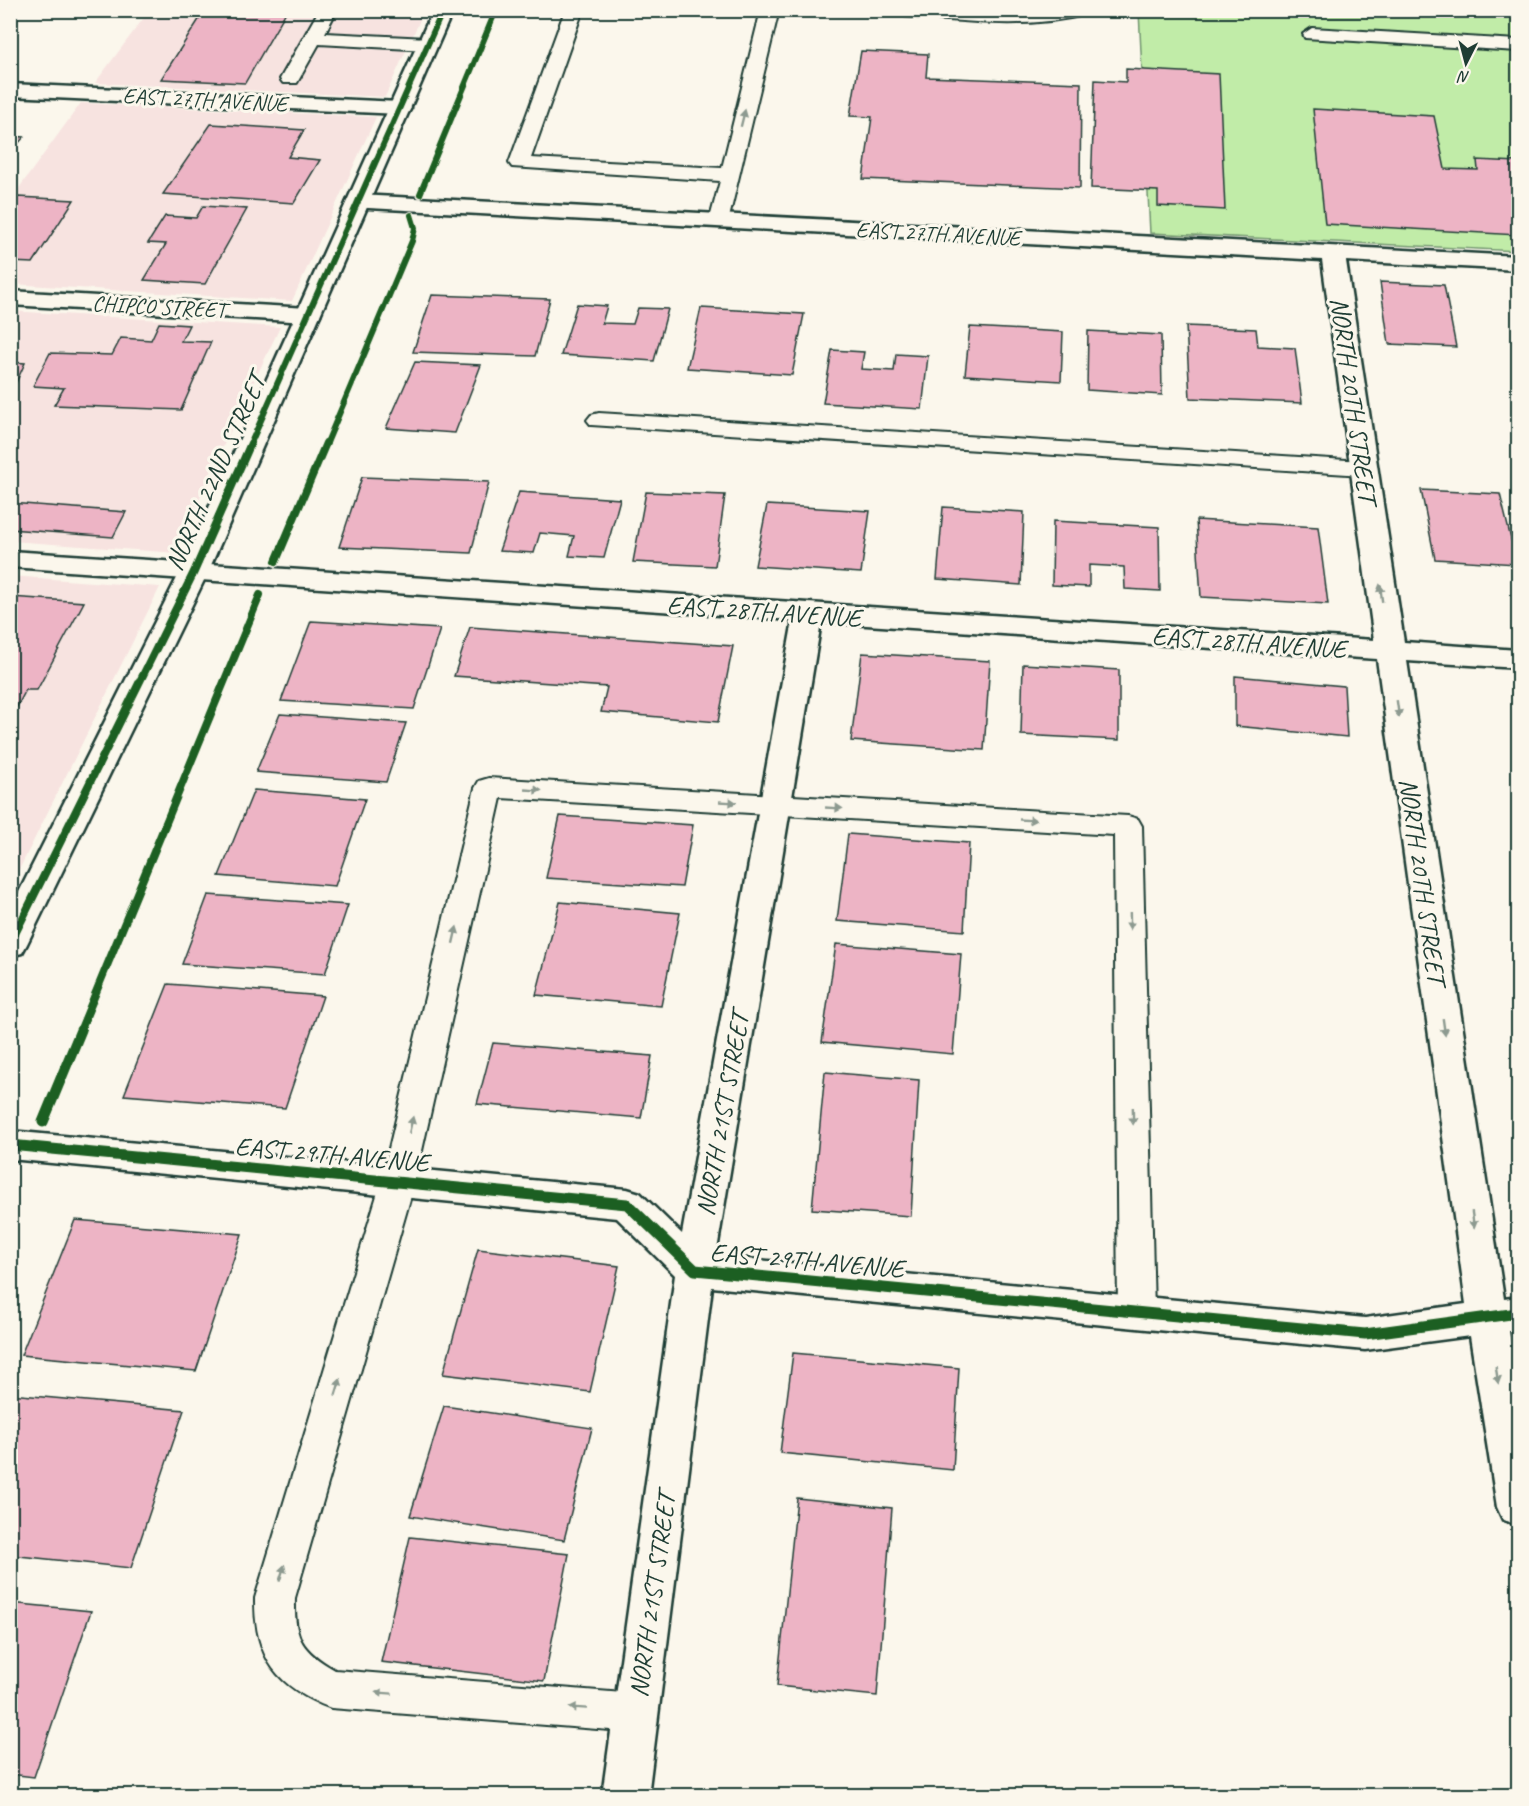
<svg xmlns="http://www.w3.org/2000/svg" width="1529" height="1806" font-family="Caveat,sans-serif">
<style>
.built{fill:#f7e3e0}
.green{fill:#c1eca8;stroke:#70946e;stroke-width:1.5}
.building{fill:#edb4c5;stroke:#1f3d34;stroke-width:1.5}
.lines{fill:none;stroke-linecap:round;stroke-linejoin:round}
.lane-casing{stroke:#1f3d34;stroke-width:4}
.street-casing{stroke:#1f3d34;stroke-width:5}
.secondary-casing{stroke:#1f3d34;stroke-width:5}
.lane{fill:#fbf7ec;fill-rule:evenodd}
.street{fill:#fbf7ec;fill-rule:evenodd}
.secondary{fill:#fbf7ec;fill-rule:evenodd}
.cycleway-far2-casing{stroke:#fbf7ec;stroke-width:8}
.cycleway-far1-casing{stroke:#fbf7ec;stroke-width:12}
.cycleway-casing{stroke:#fbf7ec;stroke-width:15}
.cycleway-far2{stroke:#1b5e20;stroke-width:6}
.cycleway-far1{stroke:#1b5e20;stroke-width:8}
.cycleway{stroke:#1b5e20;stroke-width:11}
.oneway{fill:#8d9a90}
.labels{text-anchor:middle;stroke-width:6;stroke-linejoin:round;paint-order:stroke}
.far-street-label{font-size:22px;fill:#1f3d34;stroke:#fbf7ec}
.street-label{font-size:26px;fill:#1f3d34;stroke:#fbf7ec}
</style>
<rect width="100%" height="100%" fill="#fbf7ec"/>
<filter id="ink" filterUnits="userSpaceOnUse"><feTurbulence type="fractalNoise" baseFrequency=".0167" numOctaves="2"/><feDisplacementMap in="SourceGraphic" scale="12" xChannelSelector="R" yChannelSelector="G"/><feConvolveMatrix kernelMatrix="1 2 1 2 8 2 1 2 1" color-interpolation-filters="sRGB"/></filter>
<g filter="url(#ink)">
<path class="built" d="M149 11H424L385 97 95 83Z
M81 103 376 117 292 301 11 284V199Z
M10 311 280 327 211 472 177 553 11 541Z
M11 576 160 587 11 886Z"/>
<path class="green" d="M1139 11H1518V251L1150 233Z"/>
<path class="building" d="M205 10H287L245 83 161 79Z
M861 51 928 54 926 77 1081 83 1080 188 863 179 872 117 850 116Z
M1126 69 1219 74 1225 210 1158 206V191L1091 188 1095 80 1126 82Z
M1313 109 1434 116 1445 169 1478 170 1477 160 1518 162V235L1325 224Z
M211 124 304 130 288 157 320 160 294 203 163 194Z
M10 136 24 137 10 153Z
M18 197 74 200 33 263 10 262V207Z
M203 206 247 209 205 284 144 280 166 244 148 243 165 216 196 218Z
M1380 282 1444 285 1456 347 1389 344Z
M432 295 550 299 535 356 413 352Z
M577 304 607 306 602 323 633 324 638 308 668 309 654 361 561 355Z
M701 308 804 314 792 375 687 368Z
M159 323 189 325 181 341 211 342 181 410 54 405 64 388 33 386 50 353 112 355 121 338 151 340Z
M1186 326 1256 329 1258 346 1295 348 1302 403 1190 398Z
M970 327 1063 332 1061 381 965 375Z
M1088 331 1161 335 1162 395 1087 390Z
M832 350 864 352 861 369 894 371 896 354 928 356 922 409 823 403Z
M10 362 25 363 14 387H10Z
M415 362 481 365 455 433 386 428Z
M362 477 489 482 471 553 339 547Z
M1421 490 1500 494 1517 564 1435 559Z
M519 492 620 499 604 558 569 556 574 536 540 533 534 553 499 551Z
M646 492 725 495 715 566 633 562Z
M10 503 126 512 113 537 10 529Z
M767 505 870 511 861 573 755 566Z
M943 507 1024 512 1021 585 937 579Z
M1196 520 1318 527 1328 604 1201 597Z
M1053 521 1159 527 1160 591 1125 589 1124 567 1089 565V587L1052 585Z
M10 597 84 602 37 690H26L10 720Z
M311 621 440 629 414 709 281 701Z
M470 627 733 646 718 722 601 712 607 687 454 676Z
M862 653 990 661 984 750 851 741Z
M1023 664 1119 670V740L1021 735Z
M1235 676 1344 686 1347 737 1235 726Z
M280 714 406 723 386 782 256 772Z
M254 790 365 799 335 886 219 876Z
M560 816 693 825 682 887 546 878Z
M848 834 969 843 964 931 837 921Z
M208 895 348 905 325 974 182 964Z
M560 902 680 913 661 1006 536 995Z
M836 944 961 954 953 1054 822 1042Z
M168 984 323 996 285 1108 124 1095Z
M493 1043 652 1056 641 1118 477 1104Z
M825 1072 919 1080 911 1216 812 1209Z
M75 1220 242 1234 196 1371 21 1355Z
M478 1249 619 1266 590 1392 443 1374Z
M793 1353 959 1368 953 1470 780 1453Z
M10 1394 184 1410 131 1568 10 1555Z
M444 1406 592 1428 564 1540 410 1516Z
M797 1498 892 1508 877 1696 777 1686Z
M410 1537 569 1554 544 1681 381 1662Z
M10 1603 91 1611 34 1777 10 1774Z"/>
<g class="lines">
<defs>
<path id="lane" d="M319 10H337L325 33 428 38 437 44 428 50 319 44 297 83H283L280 79Z
M565 10H583L531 158 722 168 761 10H779L727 226H713L709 222 720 181 512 167 509 163Z
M883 10H1091L1088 14C1024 31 957 20 892 15Z
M1312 28 1518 40V51L1305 38 1303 34Z
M599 413 1363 461 1372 463 1375 468 1372 473 1363 475 591 425 587 420 591 415Z
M489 778 1128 816 1138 819 1142 826 1154 1312 1149 1322 1136 1327 1123 1322 1118 1312 1114 835 501 798 415 1182 295 1598C294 1637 300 1650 335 1670L636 1694 650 1699 656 1713 650 1727 636 1732 331 1708C277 1687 254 1657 255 1598L381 1182 475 788 479 781Z"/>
<path id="street" d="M10 84 400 102 408 103 411 108 408 113 400 114 10 96Z
M358 195 1518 256V270L1346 261 1404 642 1518 650V668L1407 661 1504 1299 1518 1297V1329L1509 1331 1518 1387V1525L1503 1520 1497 1507 1470 1336 1365 1350 712 1287 648 1796H602L675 1275 617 1218 10 1159V1131L627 1189 640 1193 682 1234 793 620 10 567V551L1374 640 1322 260 350 207 347 202 350 197ZM821 622 1377 659 1466 1304 1365 1318 716 1256Z
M10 291 308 308 317 310 320 315 317 320 308 322 10 305Z"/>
<path id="secondary" d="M433 10H453L208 572 27 944 22 953 10 956V910L180 572Z"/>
</defs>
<use href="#lane" class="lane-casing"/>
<use href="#street" class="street-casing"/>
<use href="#secondary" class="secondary-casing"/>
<use href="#lane" class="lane"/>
<use href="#street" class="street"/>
<use href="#secondary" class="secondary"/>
<defs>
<path id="cycleway-far2" d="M420 194 496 10
M250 445 443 10
M326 445 412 241 415 228 411 215"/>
<path id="cycleway-far1" d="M276 561 326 443
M10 944 194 572 251 443
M80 1031 260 595"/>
<path id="cycleway" d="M43 1122 81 1030
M10 1145 627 1204 695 1270 1365 1334 1518 1313"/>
</defs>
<use href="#cycleway-far2" class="cycleway-far2-casing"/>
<use href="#cycleway-far1" class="cycleway-far1-casing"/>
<use href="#cycleway" class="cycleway-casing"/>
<use href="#cycleway-far2" class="cycleway-far2"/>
<use href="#cycleway-far1" class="cycleway-far1"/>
<use href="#cycleway" class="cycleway"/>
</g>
<defs><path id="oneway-solid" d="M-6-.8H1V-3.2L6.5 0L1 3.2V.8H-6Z" transform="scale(1.5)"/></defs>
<g class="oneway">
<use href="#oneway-solid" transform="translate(743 118) rotate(-76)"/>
<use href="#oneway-solid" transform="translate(1381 593) rotate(-98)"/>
<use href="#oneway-solid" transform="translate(1398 709) rotate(82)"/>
<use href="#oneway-solid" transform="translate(533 790) rotate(3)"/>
<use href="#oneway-solid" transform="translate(728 802) rotate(3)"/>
<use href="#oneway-solid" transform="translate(834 808) rotate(3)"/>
<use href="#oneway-solid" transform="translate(1028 820) rotate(3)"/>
<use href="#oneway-solid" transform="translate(1130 921) rotate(89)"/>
<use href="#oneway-solid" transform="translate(455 935) rotate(-77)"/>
<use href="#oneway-solid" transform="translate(1444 1027) rotate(82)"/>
<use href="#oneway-solid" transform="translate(1133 1116) rotate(89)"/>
<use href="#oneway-solid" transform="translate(411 1125) rotate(-77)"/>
<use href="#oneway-solid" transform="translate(1473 1220) rotate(82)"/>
<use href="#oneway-solid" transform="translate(1497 1375) rotate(81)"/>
<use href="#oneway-solid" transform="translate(338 1387) rotate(-73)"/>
<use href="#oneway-solid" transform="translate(282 1573) rotate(-73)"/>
<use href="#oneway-solid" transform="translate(384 1693) rotate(-176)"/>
<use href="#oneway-solid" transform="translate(578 1708) rotate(-176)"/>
</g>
</g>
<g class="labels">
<g class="far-street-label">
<text transform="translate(205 99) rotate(3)" y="8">EAST 27TH AVENUE</text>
<text transform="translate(938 233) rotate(3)" y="8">EAST 27TH AVENUE</text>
<text transform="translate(159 306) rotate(3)" y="8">CHIPCO STREET</text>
</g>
<g class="street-label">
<text transform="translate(1354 400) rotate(82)" y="9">NORTH 20TH STREET</text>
<text transform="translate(215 472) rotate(-66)" y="9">NORTH 22ND STREET</text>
<text transform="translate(764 611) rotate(4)" y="9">EAST 28TH AVENUE</text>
<text transform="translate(1249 642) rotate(4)" y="9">EAST 28TH AVENUE</text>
<text transform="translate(1423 881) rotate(82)" y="9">NORTH 20TH STREET</text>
<text transform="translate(722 1114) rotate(-80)" y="9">NORTH 21ST STREET</text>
<text transform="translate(332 1154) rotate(5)" y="9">EAST 29TH AVENUE</text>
<text transform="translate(807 1260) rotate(5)" y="9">EAST 29TH AVENUE</text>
<text transform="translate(652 1595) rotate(-82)" y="9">NORTH 21ST STREET</text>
</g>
</g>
<rect width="1529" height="1806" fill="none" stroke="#fbf7ec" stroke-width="36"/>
<rect x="18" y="18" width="1493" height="1770" fill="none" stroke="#1f3d34" stroke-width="2" filter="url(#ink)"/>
<g transform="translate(1466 63) rotate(186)" stroke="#fbf7ec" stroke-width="4.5" paint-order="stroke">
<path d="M0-4.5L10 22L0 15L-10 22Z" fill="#1f3d34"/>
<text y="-9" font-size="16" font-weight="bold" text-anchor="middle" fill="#1f3d34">N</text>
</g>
</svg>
